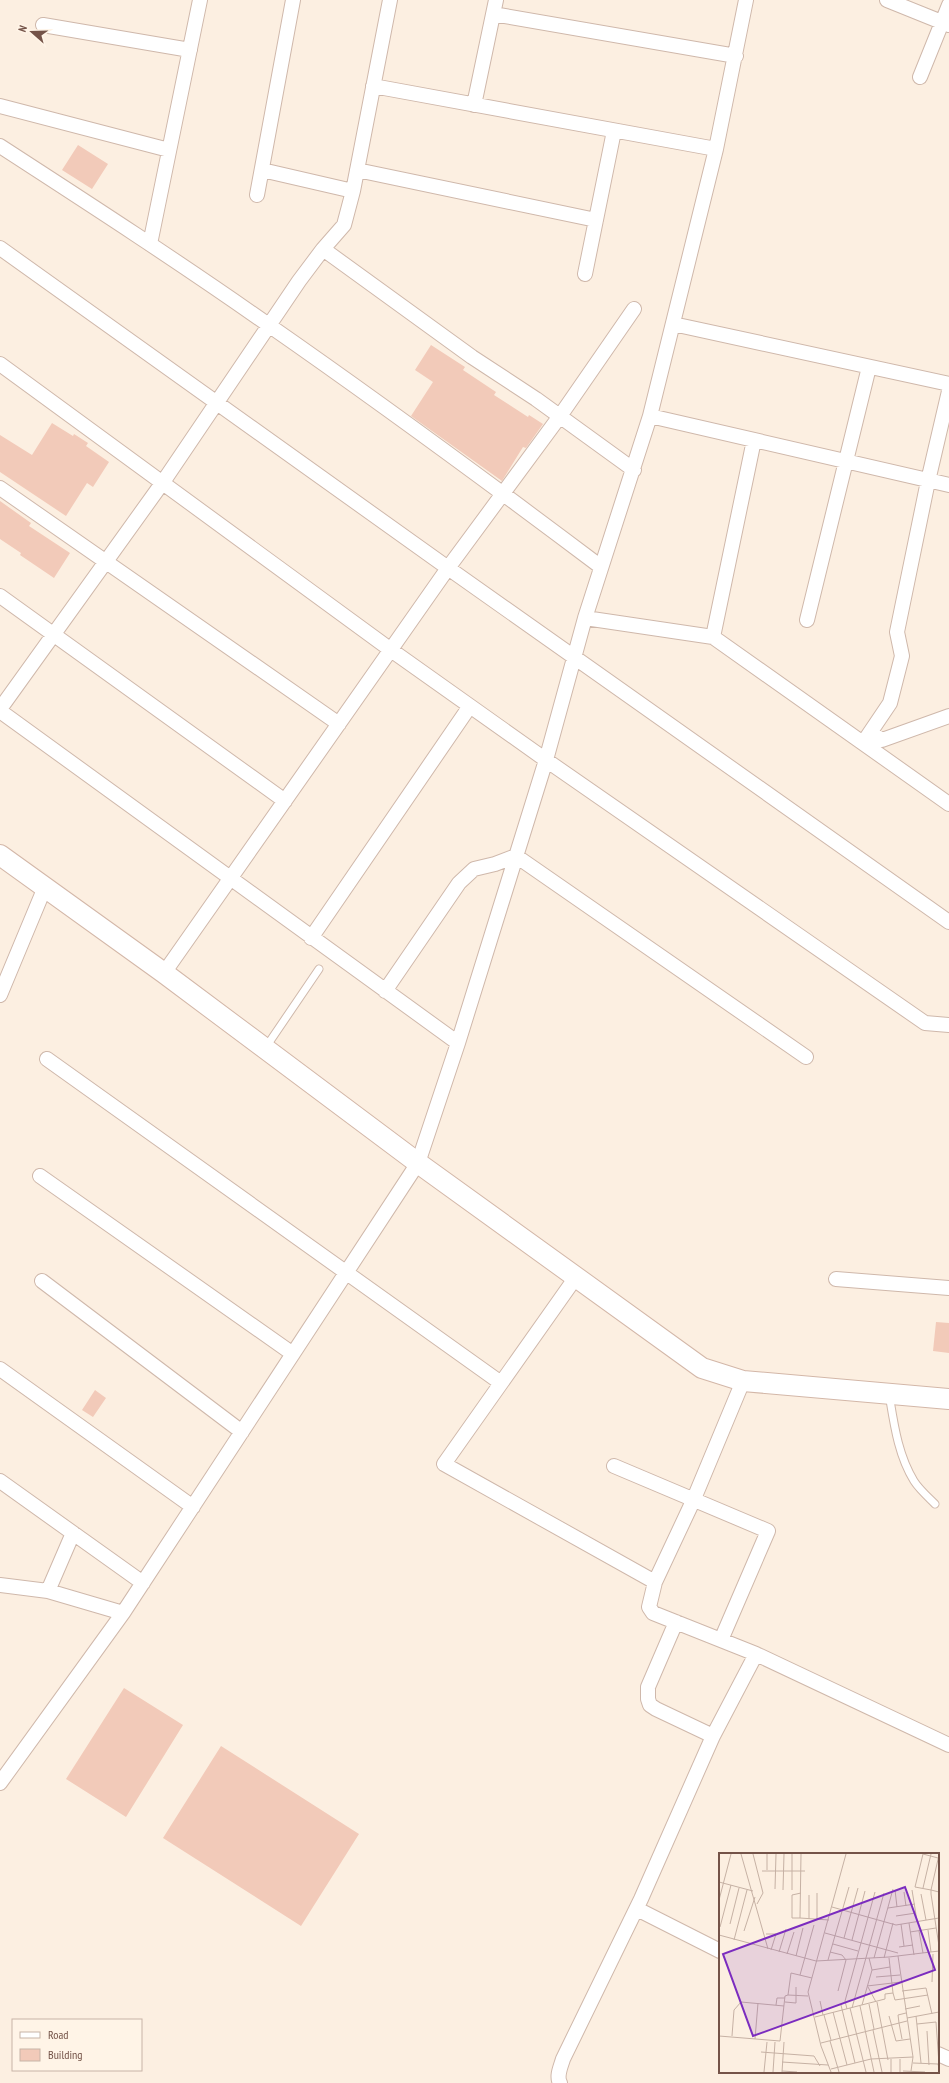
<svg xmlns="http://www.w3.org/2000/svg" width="949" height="2083" font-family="'PT Sans Narrow',sans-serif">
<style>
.building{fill:#f2cab9}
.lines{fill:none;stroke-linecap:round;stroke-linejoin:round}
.service-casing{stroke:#cfb8ab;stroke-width:9}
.minor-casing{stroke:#cfb8ab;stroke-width:16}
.secondary-casing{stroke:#d3b7a8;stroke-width:22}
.service{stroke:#fff;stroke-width:7}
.minor{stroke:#fff;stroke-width:14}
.secondary{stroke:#fff;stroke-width:20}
.inset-road{fill:none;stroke:#c6b1a4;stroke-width:1}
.view{fill:#7b2cbf;fill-opacity:0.15;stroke:#7b2cbf;stroke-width:2}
.inset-edge{fill:none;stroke:#745348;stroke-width:2}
</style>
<rect width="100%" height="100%" fill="#fcefe1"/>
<path class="building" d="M78 145 108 164 92 189 62 170Z
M431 345 465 367 463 370 496 392 494 395 528 417 529 415 543 424 526 448 523 447 502 481 411 416 433 382 415 370Z
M52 423 73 436 74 434 88 443 86 446 109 462 93 487 87 483 66 516 0 472V435L32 455Z
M0 501 31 523 29 526 70 553 54 578 20 555 21 553 0 539Z
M936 1322 949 1323V1353L933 1351Z
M95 1390 106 1398 93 1417 82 1410Z
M124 1688 183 1725 126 1817 66 1779Z
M221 1746 359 1834 301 1926 163 1838Z"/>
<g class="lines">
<defs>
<path id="service" d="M266 1047 319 969
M889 1394C894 1424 898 1455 914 1481 919 1489 928 1497 935 1504"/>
<path id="minor" d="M887 0 949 25
M493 14 736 56
M43 25 190 50
M920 77 949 5
M373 86 716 149
M474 105 496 0
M0 106 169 150
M0 146C91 205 182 264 270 326 382 404 492 485 601 567
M262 170 353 191
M357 170 596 220
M257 195 293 0
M150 244 200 0
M0 248 448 568 949 922
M323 249 472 357 536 399 634 470
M585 274 614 131
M673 324 949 384
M0 364 391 650 546 760 925 1023 949 1025
M650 416 949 485
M0 488 339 724
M0 596 285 801
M585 618 713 637 949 804
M807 620 869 367
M713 637 754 440
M0 709 163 482 299 281 323 249 344 225 353 191 390 0
M0 711 458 1043
M871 733 882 740 949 716
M863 743 890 703 902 656 897 632 928 481 949 391
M311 938 470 706
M164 973 448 568 560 416 634 309
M385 991 459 883 474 869 495 864 516 856 806 1057
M0 995 45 887
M47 1059 501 1383
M40 1176 293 1354
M576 1277 444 1464 655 1582
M836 1279 949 1288
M42 1281 242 1432
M0 1369 193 1507
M743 1381 693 1501 655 1582 649 1607 653 1613 756 1654 949 1745
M614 1466 768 1531 721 1640
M0 1481 143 1583
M0 1585 48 1591 123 1613
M48 1591 73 1533
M676 1622 648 1687V1699L650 1705 656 1709 713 1736
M0 1783 123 1613 418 1163 458 1043 546 760 585 618 650 416 716 149 746 0
M637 1909 720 1951
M938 2054 949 2059
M560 2083C556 2076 561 2066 563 2059L641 1899 713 1736 756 1654"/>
<path id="secondary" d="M0 855 164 973 418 1163 702 1368 743 1381 949 1399"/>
</defs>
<use href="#service" class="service-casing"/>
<use href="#minor" class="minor-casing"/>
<use href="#secondary" class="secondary-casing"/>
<use href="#service" class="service"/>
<use href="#minor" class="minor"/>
<use href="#secondary" class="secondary"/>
</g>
<g transform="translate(719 1853)">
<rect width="220" height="220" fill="#fcefe1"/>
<path class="inset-road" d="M22 1 49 96M34 1 44 40 38 51M82 1 81 65 110 67M204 1 196 34 212 37 220 2M204 1 219 5M48 17V1M43 18H86M0 29 34 38M204 35 212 1M56 36 57 1M64 37 65 1M73 37V1M176 37 178 54M193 37 198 68M185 39 187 53M220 39 212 37V41L220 93M202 41 207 67M0 47 12 1M113 54 177 72 220 65M169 55 196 51M177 63 197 60M81 65H73V42L82 40M90 66V42M98 66V40M190 70 195 102M11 71 20 35M182 71 185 93M1 74 12 32M209 77 212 99M25 78 36 44M200 78 204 100M191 79 217 75M106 80 179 100M47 81H57L52 97M0 82 97 108 170 104 220 98M125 85 139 35M15 87 28 37M133 87 146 38M114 91 139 98M180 94 194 92M60 99 67 76M111 99 123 102 127 107 119 138M68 101 75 79M77 103 84 75M179 103 194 204 192 218M155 105 174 36M165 105 174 70M109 107 130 34M153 117 171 114M81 122 95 72M157 124 181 122M213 129 214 101M148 133 182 129M149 134 157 149M183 138 207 135 213 161M174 140 176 147 209 142M69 142 89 143M101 148 104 162M66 149 77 150V134M158 149 169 207M150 151 155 176M57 152 58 145H66M122 152 136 210M143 152 153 117 150 105M141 153 155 219M131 155 147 219M133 155 165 40M128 156 126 148 156 39M186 156 201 153M114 159 128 212M105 162 112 187M170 163 177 188 191 186M197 163 202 210M96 164 166 146V141L174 140 170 105M188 165 220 159M180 170 183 186M180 170 179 162 187 160M198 171 217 169 220 211M154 177 163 219M208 178 210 212M0 183 61 188 66 143 69 142 72 120 93 125M13 183 15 157 22 149 65 153M36 186 39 150M111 188 120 219M102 190 188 168M42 199 95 203 101 213M172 206V219M181 206V219M63 209 109 212M194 210 219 211 220 215M112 216 152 206 194 204M63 218 78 219M184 218 206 219M45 219 48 189M54 219 56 189M63 219 65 189M112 219 102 193 89 139 127 1"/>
<path class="view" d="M186 34 216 117 34 183 4 101Z"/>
<rect width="220" height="220" class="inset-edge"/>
</g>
<rect x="12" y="2019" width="130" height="52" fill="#fff4e7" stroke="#c7b4a7"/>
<rect x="20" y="2032" width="20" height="6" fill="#ffffff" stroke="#c7b4a7"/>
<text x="48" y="2039" font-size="12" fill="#745348">Road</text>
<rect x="20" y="2049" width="20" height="12" fill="#f2cab9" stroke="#c7b4a7"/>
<text x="48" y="2059" font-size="12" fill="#745348">Building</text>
<g transform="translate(32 32) rotate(290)" stroke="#fff4e7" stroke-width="3" paint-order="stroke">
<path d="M0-3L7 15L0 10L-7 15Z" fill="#745348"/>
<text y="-6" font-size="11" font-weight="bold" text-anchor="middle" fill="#745348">N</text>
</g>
</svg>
